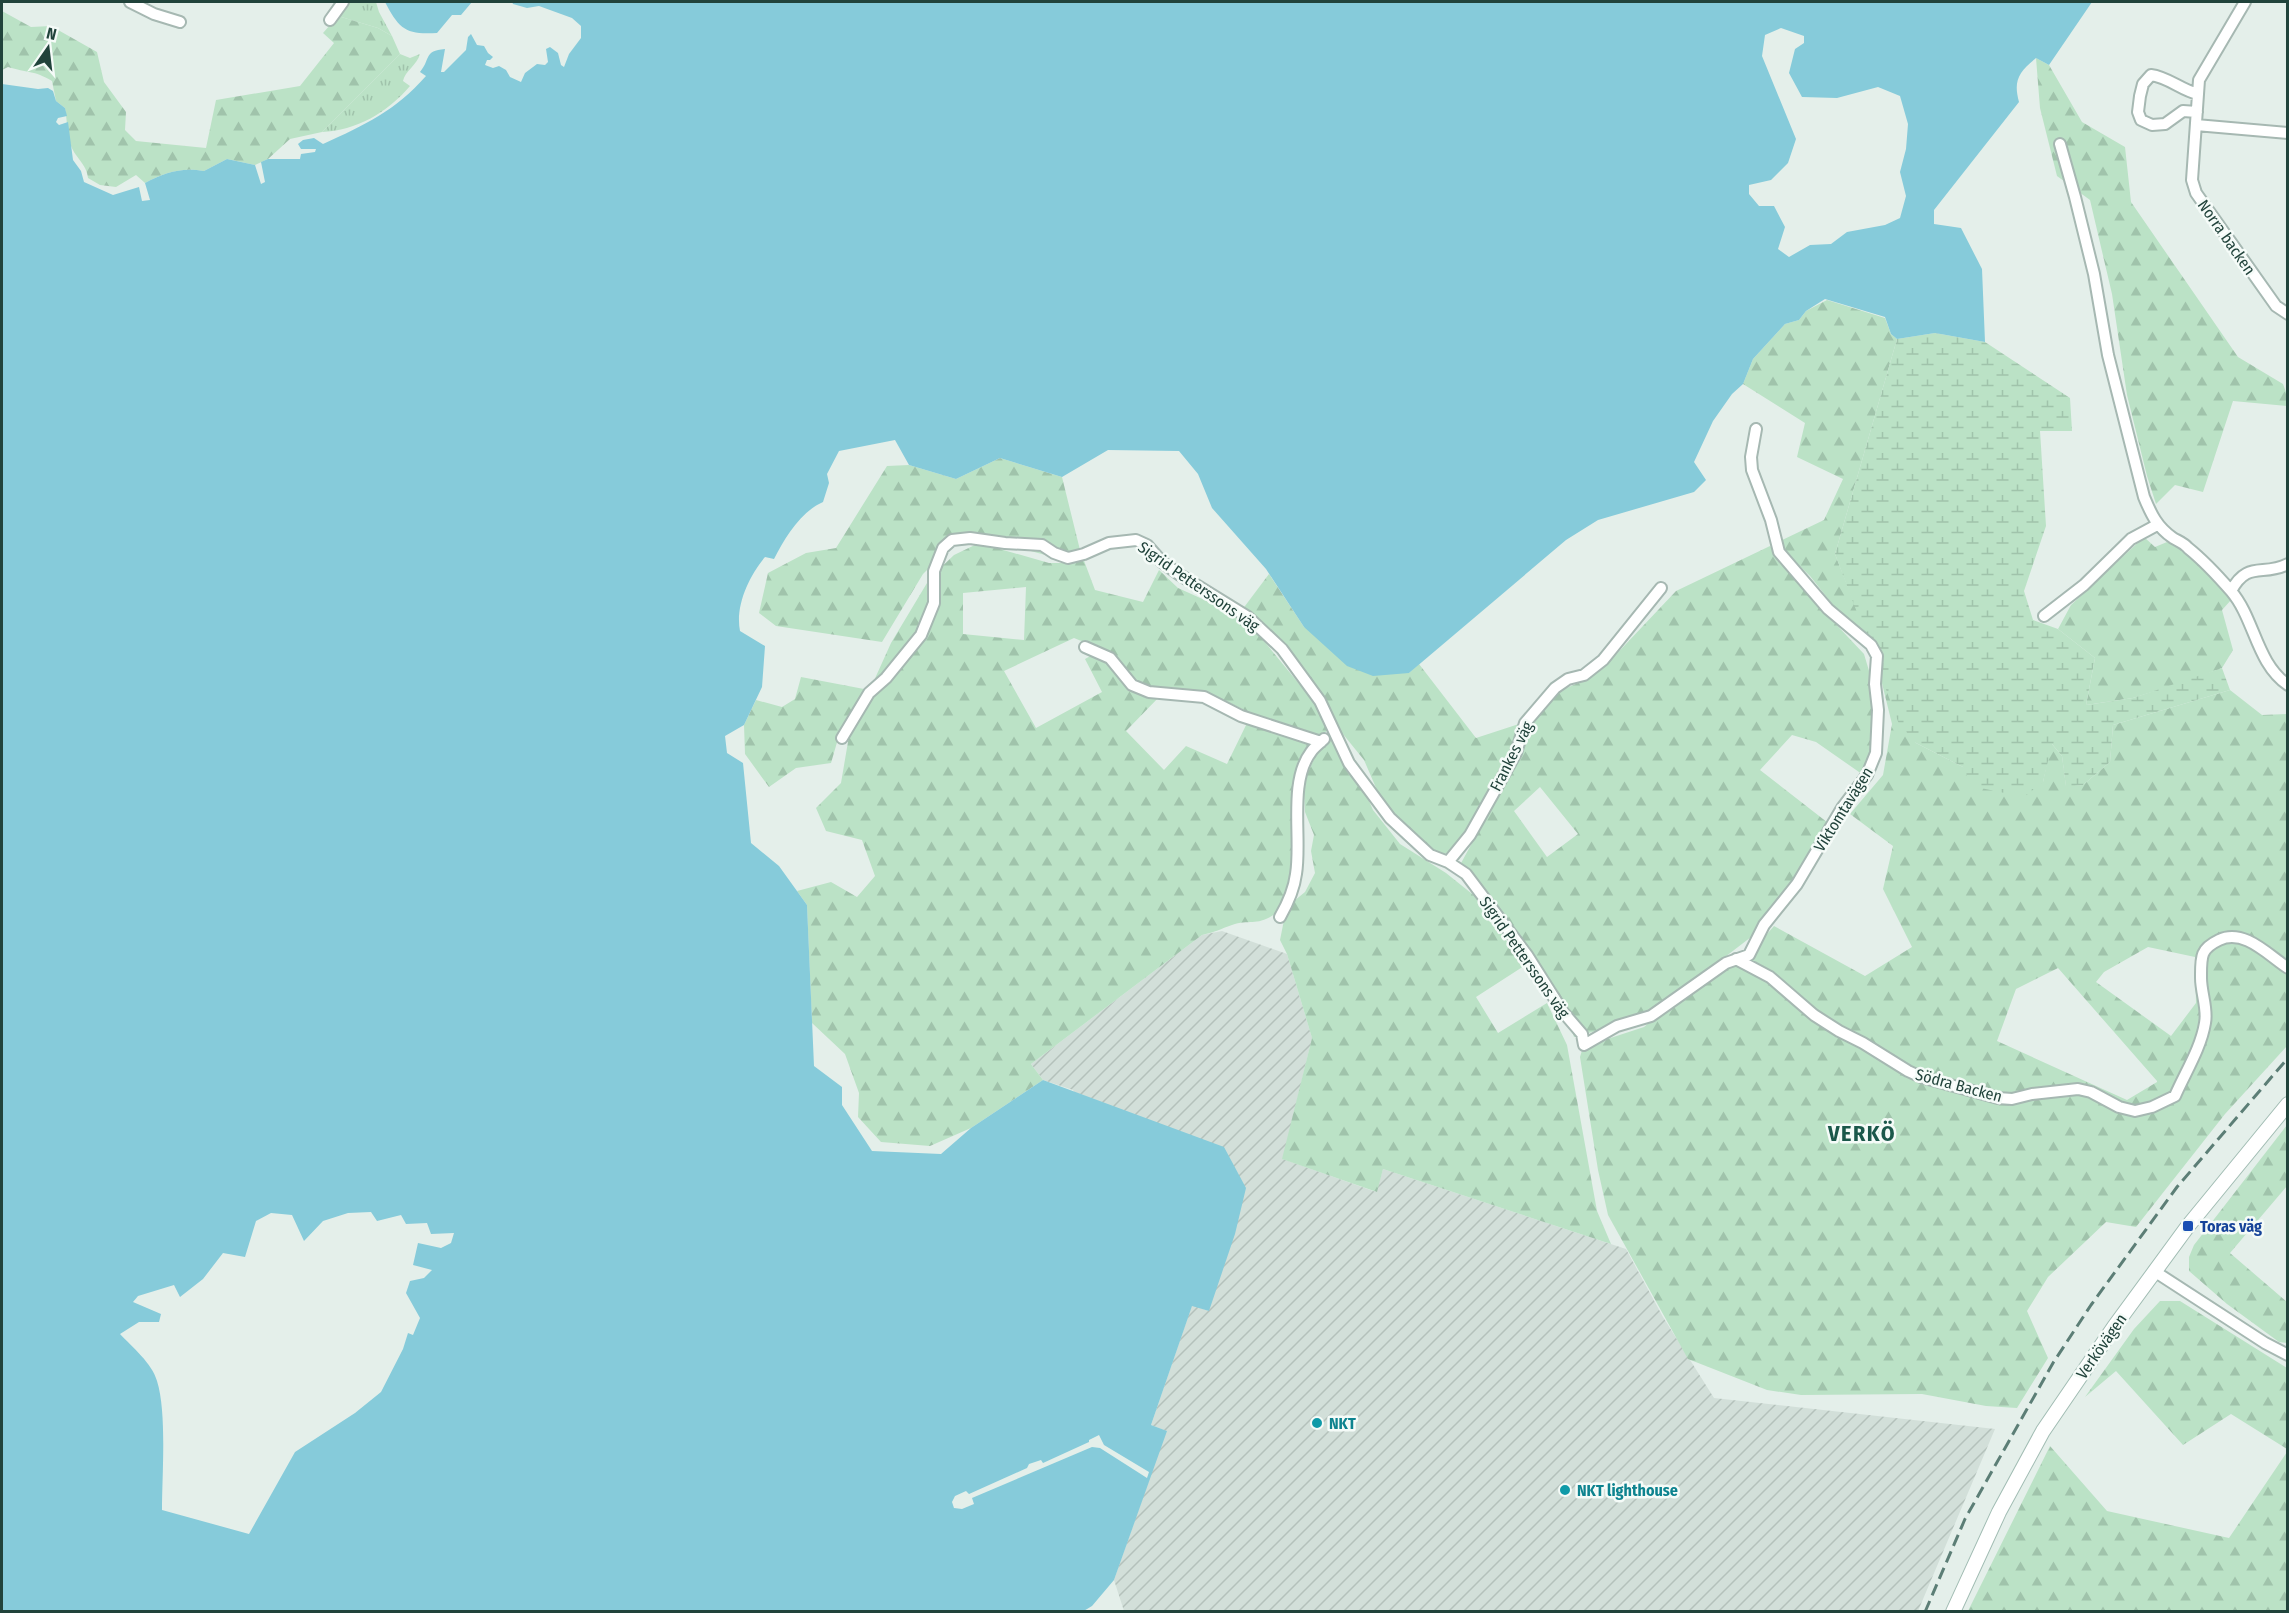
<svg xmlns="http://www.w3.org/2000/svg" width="2289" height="1613" font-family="'Fira Sans Condensed',sans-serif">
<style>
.industrial{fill:url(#industrial-furrows)}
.grass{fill:url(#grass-tufts)}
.forest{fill:url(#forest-firs);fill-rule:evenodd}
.wetland{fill:url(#wetland-marsh)}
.water{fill:#86cbda;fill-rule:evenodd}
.pier{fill:#e4efea}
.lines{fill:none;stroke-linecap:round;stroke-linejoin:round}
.minor-casing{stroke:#a6b8b2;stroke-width:14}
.secondary-casing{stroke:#a1bcb3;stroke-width:16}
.minor{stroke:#fff;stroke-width:10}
.secondary{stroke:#fff;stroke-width:14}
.rail{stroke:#5c7e76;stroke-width:3;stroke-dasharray:12 6;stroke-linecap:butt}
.transit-dot{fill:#1a4fb4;stroke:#f5fbf8;stroke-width:2}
.culture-dot{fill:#0f9aa8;stroke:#f5fbf8;stroke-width:2}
.labels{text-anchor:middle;stroke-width:5;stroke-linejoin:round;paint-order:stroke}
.street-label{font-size:16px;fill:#21433b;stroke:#f5fbf8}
.transit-label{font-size:16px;font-weight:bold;fill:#164399;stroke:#f5fbf8;text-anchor:start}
.culture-label{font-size:16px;font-weight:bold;fill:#0d838f;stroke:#f5fbf8;text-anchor:start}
.district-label{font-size:22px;font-weight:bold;letter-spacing:1.5px;fill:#1a584a;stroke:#f5fbf8}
</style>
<defs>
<pattern id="industrial-furrows" width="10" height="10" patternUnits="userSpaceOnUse" patternTransform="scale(1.5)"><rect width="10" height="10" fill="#d2dfd9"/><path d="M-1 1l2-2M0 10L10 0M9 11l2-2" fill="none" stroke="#b4c1bb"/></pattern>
<pattern id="grass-tufts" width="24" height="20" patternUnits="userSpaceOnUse" patternTransform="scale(1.5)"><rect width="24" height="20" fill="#bbe2c6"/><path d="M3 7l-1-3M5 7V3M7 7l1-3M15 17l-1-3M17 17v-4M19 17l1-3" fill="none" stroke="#a0c3ab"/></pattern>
<pattern id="forest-firs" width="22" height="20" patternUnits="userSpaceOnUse" patternTransform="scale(1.5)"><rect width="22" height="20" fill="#bbe2c6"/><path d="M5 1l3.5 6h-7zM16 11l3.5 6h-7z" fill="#a0c3ab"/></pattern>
<pattern id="wetland-marsh" width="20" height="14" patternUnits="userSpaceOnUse" patternTransform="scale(1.5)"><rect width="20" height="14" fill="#bbe2c6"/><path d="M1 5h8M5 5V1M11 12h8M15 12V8" fill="none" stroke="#a0c3ab"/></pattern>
</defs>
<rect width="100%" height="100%" fill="#e4efea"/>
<path class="industrial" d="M1222 931 1287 954 1312 1038 1283 1159 1376 1192 1383 1169 1626 1249 1663 1317 1714 1398 1995 1429 1918 1611H1124L1114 1580 1166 1431 1151 1425 1192 1305 1209 1311 1073 1090 1043 1080 1031 1064 1202 935Z"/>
<path class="grass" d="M348 2H376L379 12 392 36 378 28 338 16Z
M400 54 410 58 420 54C417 65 405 71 403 81L410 86C388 112 356 131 322 132Z"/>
<path class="forest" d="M2 11 31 27 51 26 97 52 104 82 126 112 125 130 136 141 206 148 216 100 300 86 334 43 323 33 338 16 378 28 392 36 400 54 322 132 290 139 268 159 255 165 227 159 204 171C182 167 165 172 145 183L136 175 116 187 100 185 88 178C87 164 74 157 70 143 67 132 67 119 65 108L56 101 52 81C34 70 27 73 8 67L2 70Z
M2036 58 2049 65 2082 122 2125 147 2131 202 2238 357 2283 384 2287 395V406L2233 401 2203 492 2175 485 2156 504 2147 476 2127 395 2112 294 2090 200 2057 176 2040 108Z
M1827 300 1885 318 1891 334 1897 339 1835 554 1871 646 1841 615 1810 576 1776 543 1824 520 1843 479 1797 457 1805 423 1743 384 1753 359 1785 324 1799 320 1806 311Z
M1000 458 1062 477 1080 550 1066 556H1049L975 536 948 549 923 574 882 642 776 626 759 613 768 573 806 553 836 548 887 466 909 465 956 479Z
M2144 537 2155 547 2167 542 2187 553 2232 599 2222 610 2233 650 2222 668 2193 679 2133 698 2086 705 2095 658 2058 629 2071 605Z
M979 543 1049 563H1066L1083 558 1095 590 1143 602 1159 570 1178 588 1238 615 1250 624 1314 702 1329 729 1320 737 1252 714 1212 694 1170 687H1151L1134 680 1115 655 1074 638 1004 671 1036 728 1102 692 1085 659 1094 654 1105 658 1129 687 1161 695 1126 731 1164 770 1186 746 1227 764 1248 721 1315 743 1308 751C1304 782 1298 895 1276 913 1258 927 1250 919 1232 925 1220 929 1216 932 1202 935L1031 1064 1043 1080 971 1128 930 1146 881 1142 858 1117 859 1093 845 1054 812 1023 807 905 797 891 831 882 857 897 875 876 862 840 826 831 816 808 841 783 849 736 891 643 930 578 954 555ZM1026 587 1024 640 963 634V593Z
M1770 546 1801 578 1831 619 1864 654 1884 721 1877 769 1869 779 1816 742 1792 735 1760 770 1832 826 1784 898 1755 934 1661 1006 1640 1019 1574 1037C1552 971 1506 915 1460 865L1519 757 1531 720 1562 690 1587 679 1608 663 1676 591ZM1540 787 1578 834 1547 857 1514 811Z
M1269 574 1304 627 1409 673 1419 664 1476 738 1522 723 1513 751 1492 785 1468 830 1450 851 1441 856 1401 832 1386 811 1364 760 1338 728 1320 697 1242 610Z
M1876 659 1916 743 1963 767 2043 782 2051 743 2062 756 2066 786 2083 785 2110 762 2113 725 2230 690 2262 715 2287 714V1046L2225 1114 2136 1227 2106 1222 2048 1277 2027 1311 2048 1358 2017 1408 1986 1406 1922 1394 1801 1395 1767 1390 1688 1359 1608 1215 1598 1170 1580 1057 1583 1047 1644 1027 1692 987 1760 942 1774 926 1865 976 1912 947 1883 889 1893 846 1850 814 1883 775 1892 724ZM2148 947 2195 957 2196 1003 2171 1036 2096 982 2104 972ZM2058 968 2157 1081V1082L2127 1100 1997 1041 2016 989Z
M801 677 864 689 840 732 831 763 796 768 769 787 745 754 744 725 756 700 782 707 795 699Z
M1331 738 1355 769 1373 810 1400 844 1446 873 1476 897 1524 966 1476 997 1498 1033 1547 1003 1567 1045 1597 1211 1611 1244 1383 1169 1377 1192 1282 1159 1312 1038 1287 954 1280 940 1284 920 1294 901 1305 892 1315 873 1311 851 1314 835 1305 812 1304 794 1307 774 1315 757Z
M2287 1125V1186L2230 1253 2287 1302V1343L2279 1342 2227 1304 2189 1271V1257L2194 1245Z
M2160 1301H2180L2287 1368V1449L2231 1414 2183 1445 2116 1371 2085 1397 2134 1329Z
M2050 1446 2107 1511 2229 1538 2287 1452V1611H1968Z"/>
<path class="wetland" d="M1935 333 1985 342 2070 398 2072 431H2040L2046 526 2024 591 2033 620 2058 629 2095 658 2086 705 2133 698 2222 668 2230 690 2113 725 2110 762 2083 785 2066 787 2062 756 2052 744 2043 782 2024 797 1971 786 1963 767 1916 743 1899 724 1835 554 1897 339Z"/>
<path class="water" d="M385 2H472L461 15H452L437 33C406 35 399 29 385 2Z
M512 2H2092L2049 65 2036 58C2019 72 2013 80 2019 102L1934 210V224L1961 228 1982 269 1985 342 1935 333 1897 339 1891 334 1885 317 1825 299 1806 311 1799 320 1785 324 1753 359 1743 384 1732 394 1713 421 1694 462 1706 480 1694 492 1598 520 1566 540 1409 673 1373 676 1347 666 1304 627 1266 569 1212 508 1198 474 1179 451 1108 450 1062 477 1000 458 956 479 909 465 895 440 839 451 827 474 829 483 823 502C800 512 785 538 774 559L765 557C749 576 735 606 740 631L765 646 762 687 744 725 725 736 727 753 743 763 751 843 779 866 807 905 814 1066 842 1087V1105L872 1151 941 1154 971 1128 1043 1080 1224 1147 1246 1188 1235 1234 1209 1311 1192 1306 1151 1425 1167 1431 1114 1580 1092 1606 1082 1612 2 1611V84L38 89 48 88 53 91 56 101 65 108 67 116 58 118 56 122 59 125 68 122 73 160 81 171 84 182 113 195 139 187 142 201 150 200 145 183C165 172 182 167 204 171L227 159 255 165 261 184 265 182 261 162 268 159H300L301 154 315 152 316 149H301L298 144 303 140 314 138 323 144C365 125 395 111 426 76L420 72C431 59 423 51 445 49L441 72H444L466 50 468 37 471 34 477 45 484 46 488 53 493 57 490 60H487L485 65 493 68 499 66 506 70 510 77 521 82 525 73 537 64 545 65 548 62 546 49 550 47 558 53 561 65 564 67 569 54 581 38V26L572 18 539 6 527 8 513 4ZM1781 28 1804 36V43L1795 49 1789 73 1802 97 1837 98 1878 87 1900 96 1908 124 1906 149 1900 172 1906 196 1900 218 1885 225 1847 232 1831 244 1810 245 1789 257 1778 249 1785 227 1774 206H1759L1749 194V185L1771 180 1788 163 1796 139 1762 56 1765 35ZM371 1212 377 1221 401 1215 406 1224 427 1223 431 1234 454 1233 451 1243 441 1248 418 1243 413 1265 432 1270 424 1278 410 1281 406 1293 420 1318 413 1335 408 1333 403 1349 381 1392 355 1413 295 1452 249 1534 162 1510C162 1475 167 1413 157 1381 152 1363 132 1347 120 1334L139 1322H159L161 1314 133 1302 138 1296 174 1285 180 1297 203 1279 223 1253 245 1257 256 1221 271 1213 292 1215 304 1241 323 1221 348 1213Z"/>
<path class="pier" d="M1099 1435 1104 1445 1149 1472 1147 1478 1100 1448 1092 1447 972 1498 974 1504 962 1509 954 1508 952 1502 955 1496 966 1491 969 1494 1027 1468 1029 1464 1041 1460 1043 1463 1089 1442V1440Z"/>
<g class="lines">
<defs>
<path id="minor" d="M130 2 154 14 180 22
M2245 2 2199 80 2192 180 2196 193 2276 306 2288 314
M330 20 343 2
M2197 112 2183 111 2165 124 2152 125 2141 120 2138 112 2140 96 2143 84 2151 75C2168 77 2181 90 2198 94
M2196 125 2288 133
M2060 144 2075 197 2094 274 2108 355 2144 497C2151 514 2157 527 2173 538 2178 541 2184 543 2188 548 2203 560 2218 576 2231 591 2255 619 2256 663 2288 685
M2231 591C2248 560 2262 577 2288 564
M2044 616 2084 585 2131 539 2157 525
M1085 647 1110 658 1132 685 1149 692 1204 697 1241 716 1321 742
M842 738 869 693 886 678 921 635 934 603V571L943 548 952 540 970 538 1005 543 1042 545 1054 553 1068 558 1084 554 1109 543 1136 540 1147 545 1162 562 1180 575 1248 617 1282 649 1320 701 1349 763 1390 818 1430 855 1448 862 1466 874 1527 955 1563 1012 1582 1034 1584 1045 1617 1026 1651 1016 1726 963 1749 955 1764 925 1797 884 1842 808 1867 775 1876 753 1878 710 1875 684 1877 656 1871 645 1828 609 1779 552 1771 520 1752 470 1751 457 1756 429
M1448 862 1470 835 1516 753 1525 723 1555 688 1568 679 1584 675 1603 660 1661 588
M1280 917C1288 903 1294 890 1296 874 1302 839 1288 782 1311 752 1314 747 1320 743 1324 739
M1736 959 1770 977 1814 1015 1839 1031 1863 1043 1908 1071 1921 1077 1998 1098 2012 1099 2032 1094 2078 1089 2091 1092 2119 1107 2135 1111 2152 1107 2175 1096C2185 1073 2201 1048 2205 1023 2208 1009 2201 993 2201 978 2201 957 2200 949 2219 940 2244 928 2268 955 2288 968
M2154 1271 2265 1343 2288 1355"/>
<path id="secondary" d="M1953 1612 1999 1512 2043 1431 2114 1327 2188 1226 2288 1104"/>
</defs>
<use href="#minor" class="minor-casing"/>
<use href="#secondary" class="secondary-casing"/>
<use href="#minor" class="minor"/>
<use href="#secondary" class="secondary"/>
<path class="rail" d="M1925 1612 1965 1519 2053 1363 2091 1305 2177 1187 2288 1058"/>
</g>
<rect class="transit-dot" x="2182" y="1220" width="12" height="12" rx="3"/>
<g class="culture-dot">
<circle cx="1317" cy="1423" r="6"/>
<circle cx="1565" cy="1490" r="6"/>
</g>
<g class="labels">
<g class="street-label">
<text transform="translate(2227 237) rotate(55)" y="6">Norra backen</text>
<text transform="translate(1199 586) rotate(35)" y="6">Sigrid Petterssons väg</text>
<text transform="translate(1511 756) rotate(-63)" y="6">Frankes väg</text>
<text transform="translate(1843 809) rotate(-58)" y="6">Viktomtavägen</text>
<text transform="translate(1525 957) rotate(55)" y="6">Sigrid Petterssons väg</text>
<text transform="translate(1959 1085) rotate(15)" y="6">Södra Backen</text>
<text transform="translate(2101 1346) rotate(-55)" y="6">Verkövägen</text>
</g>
<g class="transit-label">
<text x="2200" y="1232">Toras väg</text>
</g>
<g class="culture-label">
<text x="1329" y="1429">NKT</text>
<text x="1577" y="1496">NKT lighthouse</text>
</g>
<g class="district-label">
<text x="1862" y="1141">VERKÖ</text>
</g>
</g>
<rect width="2289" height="1613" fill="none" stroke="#21433b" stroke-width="6"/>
<g transform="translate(48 48) rotate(14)" stroke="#f5fbf8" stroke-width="4.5" paint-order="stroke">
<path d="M0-4.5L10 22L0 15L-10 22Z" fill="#21433b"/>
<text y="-9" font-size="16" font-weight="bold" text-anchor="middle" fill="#21433b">N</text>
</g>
</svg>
